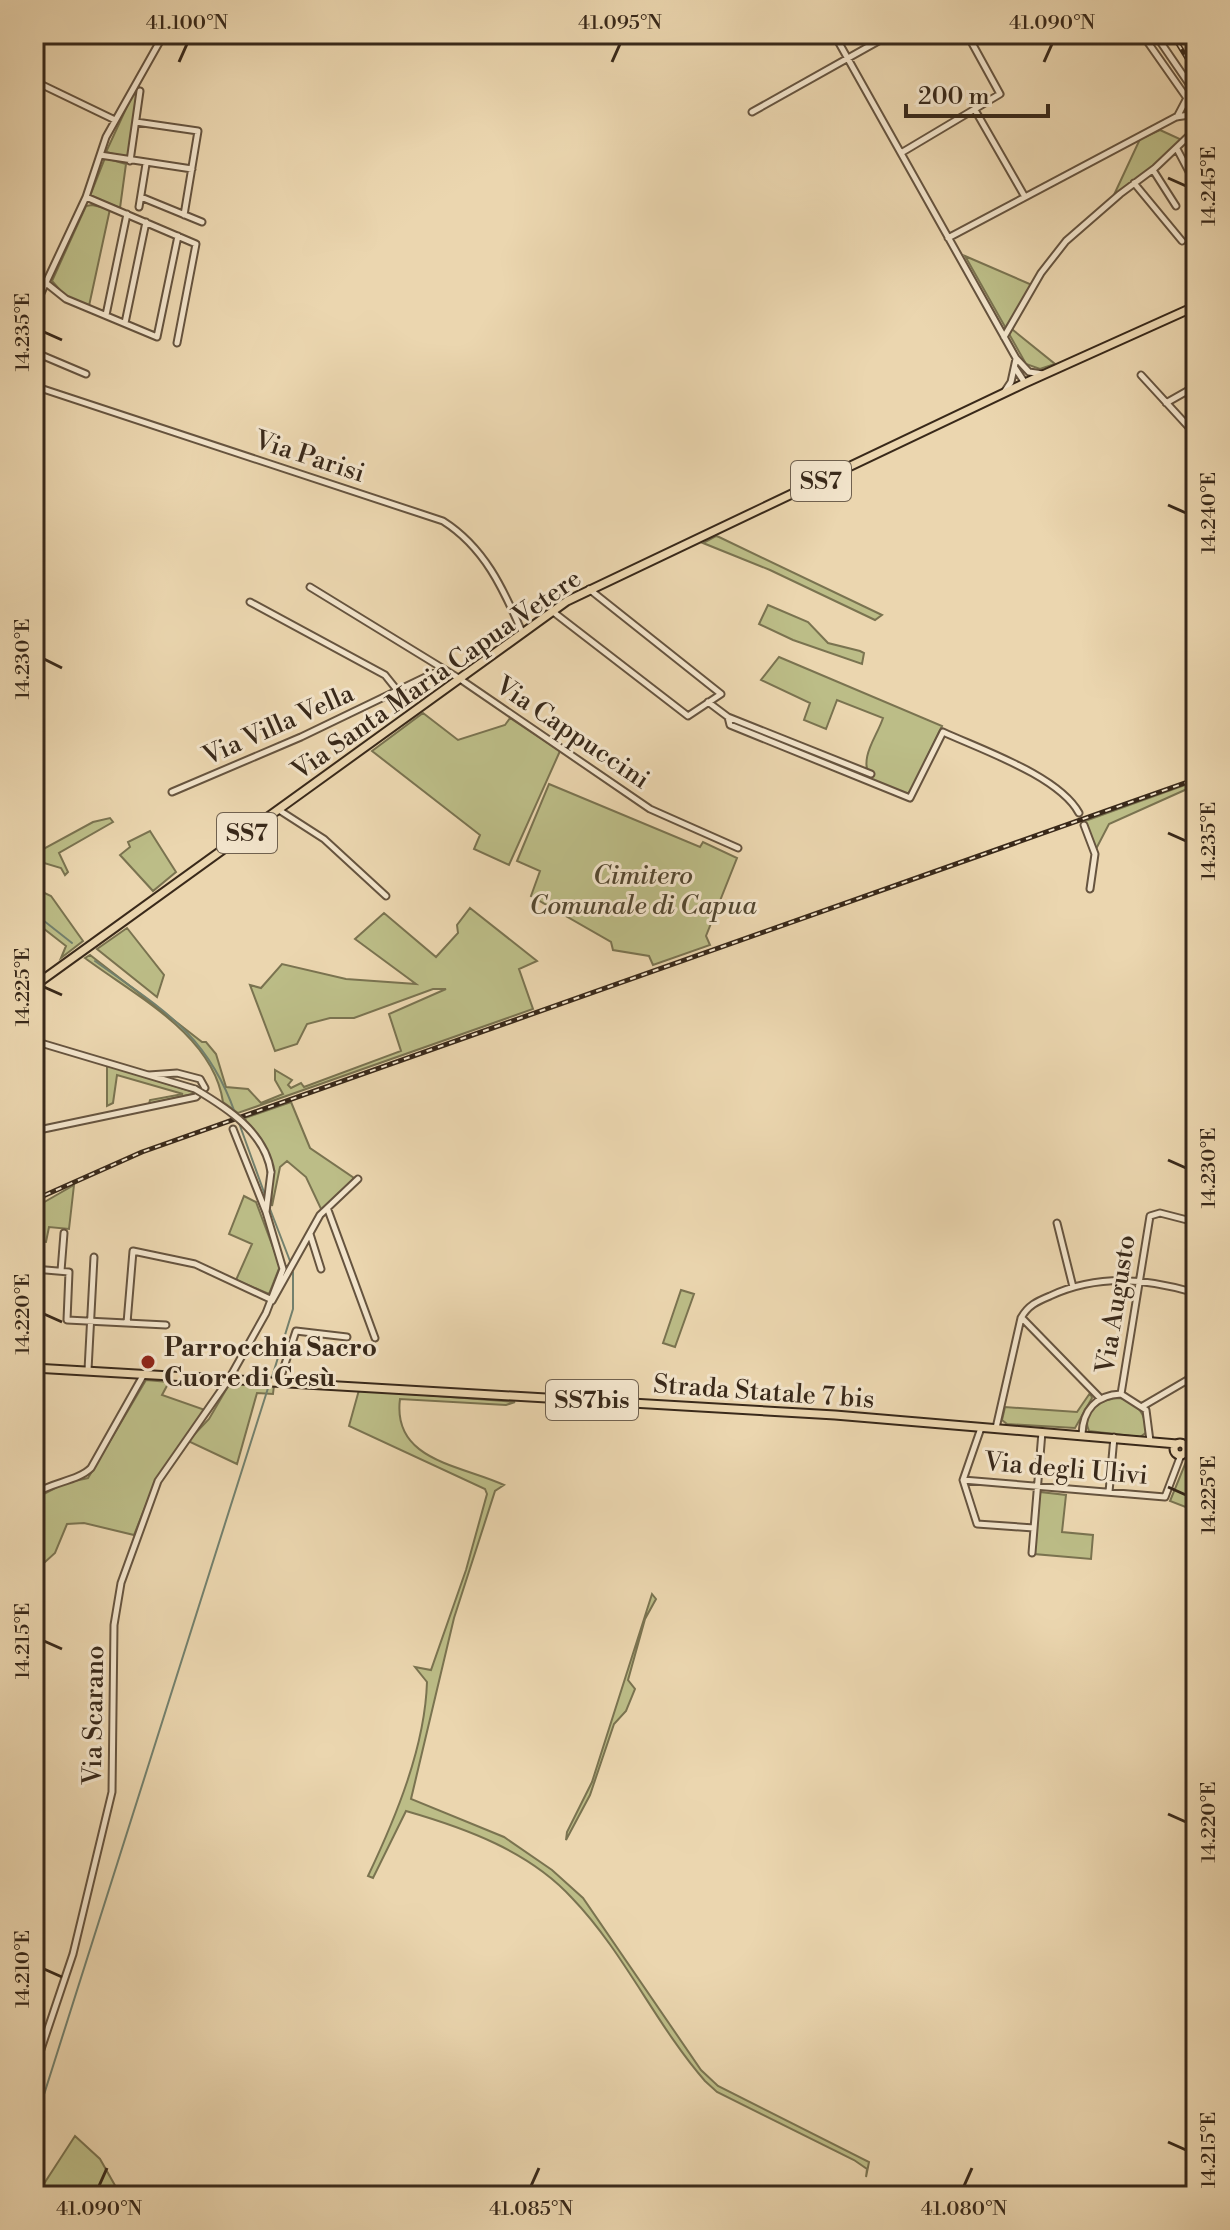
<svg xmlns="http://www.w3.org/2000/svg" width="1230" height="2230" font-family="'Libre Bodoni',serif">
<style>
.green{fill:#bcbd87;stroke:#7a7350;stroke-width:2}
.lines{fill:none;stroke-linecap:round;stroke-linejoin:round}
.stream{stroke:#73806d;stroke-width:2}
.minor-casing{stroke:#66543f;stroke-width:9}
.primary-casing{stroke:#39291a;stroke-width:11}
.minor{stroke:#f2e4cb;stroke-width:5}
.primary{stroke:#ebd6af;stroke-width:7}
.rail-casing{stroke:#39291a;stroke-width:5}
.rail{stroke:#f2e4cb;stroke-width:2;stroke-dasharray:6;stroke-linecap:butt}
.minor-bridge-casing{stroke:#66543f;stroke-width:9;stroke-linecap:butt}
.minor-bridge{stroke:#f2e4cb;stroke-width:5}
.ticks{fill:none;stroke:#39291a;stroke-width:3}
.poi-dot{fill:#8f2418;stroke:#f2e4cb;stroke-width:3}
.labels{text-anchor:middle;stroke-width:6;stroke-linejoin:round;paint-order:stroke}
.shield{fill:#f2e4cb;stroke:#70614f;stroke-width:2}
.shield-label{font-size:24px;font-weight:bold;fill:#39291a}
.street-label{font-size:26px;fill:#39291a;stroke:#f2e4cb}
.park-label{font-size:26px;font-style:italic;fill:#534730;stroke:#f2e4cb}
.poi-label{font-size:26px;font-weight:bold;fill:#39291a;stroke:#f2e4cb;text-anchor:start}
.neatline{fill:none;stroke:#39291a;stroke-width:3}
.ticks-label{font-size:20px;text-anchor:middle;fill:#39291a}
</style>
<rect width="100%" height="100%" fill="#ebd6af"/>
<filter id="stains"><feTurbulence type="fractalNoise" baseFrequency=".0025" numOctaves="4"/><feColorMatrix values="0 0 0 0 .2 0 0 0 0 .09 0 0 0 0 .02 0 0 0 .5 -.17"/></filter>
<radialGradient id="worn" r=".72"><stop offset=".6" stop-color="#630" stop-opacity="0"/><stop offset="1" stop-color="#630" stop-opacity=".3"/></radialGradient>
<path class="green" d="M136 87 139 88 128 158 106 152Z
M1160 130 1182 140 1152 168 1113 197 1140 139Z
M105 158 126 164 120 208 90 196Z
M92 205 110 209 89 306 67 298 52 281 86 206Z
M965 256 1032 285 1008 326 1055 364 1040 369 1026 364Z
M716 536 719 537 882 615 875 620 770 570 703 543Z
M768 605 808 622 828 643 860 651 864 653 862 664 793 640 759 624Z
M779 657 942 726 911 791 905 795 870 780C859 756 876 739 883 718L837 700 826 729 804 720 810 703 761 680Z
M423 713 458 740 505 725 510 718 560 751 509 865 474 849 480 835 372 751Z
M1196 781V785L1109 824 1095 851 1085 821Z
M549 784 700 847 703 842 737 858 706 936 710 945 653 965 649 956 613 950 611 942 531 896 540 871 517 861Z
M110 818 113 822 59 853 68 872 65 875 61 868 34 860V854L93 822Z
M150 831 176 872 153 891 120 855 130 847 128 842Z
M34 888 51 896 83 941 61 958 66 946 34 921Z
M470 908 537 961 519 969 533 1009 238 1113 223 1102C213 1034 134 995 85 958L90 955 202 1042H206L216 1054 226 1087 248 1089 261 1103 283 1094 275 1080V1070L292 1080 288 1085 291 1088 301 1083 304 1087 401 1051 389 1014 446 989H433L354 1018H330L307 1024 297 1044 275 1051 250 985 261 988 282 964 346 979 416 984 355 939 384 913 436 957 458 933 457 925Z
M127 928 164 975 157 997 97 949Z
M107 1065 197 1093 149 1104 150 1100 183 1094 117 1075 113 1103 107 1106Z
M291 1102 310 1148 354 1178 335 1201 322 1211 306 1177 287 1161 280 1167 272 1206C269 1168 276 1151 246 1121L245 1118Z
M74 1185 69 1229 49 1227 46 1242 34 1241V1208Z
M244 1196 256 1202 280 1266 269 1294 236 1280 252 1244 229 1234Z
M681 1290 694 1294 675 1347 663 1343Z
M146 1380 169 1382 162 1395 205 1410 154 1485 134 1535 84 1523 67 1524 55 1553 34 1572V1499L65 1483 88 1478Z
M230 1383 274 1385 273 1394 257 1393 237 1464 188 1441 209 1419Z
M359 1390 515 1402 506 1405 400 1399C392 1461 461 1465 504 1485L495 1491 454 1618 411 1799 504 1837 552 1870 583 1898 701 2070 718 2086 869 2162 866 2177 867 2169 854 2160 717 2092 705 2081C656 2025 624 1952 572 1898 529 1851 465 1828 406 1811L373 1878 368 1876C396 1817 425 1747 427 1682L415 1667 431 1670 466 1570 487 1494 485 1489 349 1426Z
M1090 1393 1092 1398 1075 1428 1007 1424 1002 1420 1005 1407 1077 1412Z
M1121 1398C1139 1404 1145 1414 1147 1432L1140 1437 1089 1431C1080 1411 1103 1398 1121 1398Z
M1190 1452 1196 1453V1511L1170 1501Z
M1040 1492 1066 1495 1062 1532 1093 1535 1091 1559 1034 1554Z
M652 1594 656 1599 645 1619 628 1680 635 1689 626 1711 614 1724 590 1795 566 1840 567 1832 592 1782Z
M75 2136 100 2159 121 2196H36Z"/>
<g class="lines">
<path class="stream" d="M34 913 72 943
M95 961C160 1008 207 1033 235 1113
M239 1123 265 1195
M270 1209 290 1261
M272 1377 293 1309V1272
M34 2126 269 1385"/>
<defs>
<path id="minor" d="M834 34 1016 358 1029 372 1043 374
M1142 34 1196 111
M1155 34 1196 94
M34 81 115 120
M975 110 1025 197
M752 112 891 34
M1177 117 1187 98
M136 122 198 131 184 215
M1177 149 1196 185
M901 153 1000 94 967 34
M100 155 192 169
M130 161 140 91
M1153 170 1176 206
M1134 183 1182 241
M86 197 196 244 177 343
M141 197 202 222
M139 207 146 164
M948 238 1176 117 1196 114
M46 283 66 299 157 337 178 236
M34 308 86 197 106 137 164 34
M106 315 127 214
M125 323 146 222
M1004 337 1041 273 1066 241 1120 194 1155 168 1196 129
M34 352 86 374
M1015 368 1025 383
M1141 375 1196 435
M34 386 443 521C484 547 503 588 522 632
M1005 391 1011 382 1016 359
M1166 403 1196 386
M34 432 37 433
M310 587 460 679 650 809 738 848
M250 602 385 675 397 690
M552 611 688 716 721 694 589 589
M708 702 728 717 730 725 910 798 943 732C982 750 1059 776 1079 813
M728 717 871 774
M172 792 301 737 442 669
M279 810 324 839 386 896
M1084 825 1095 854 1090 889
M34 1041 195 1089
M34 1131 196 1097 205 1088 200 1079 177 1073 149 1075
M328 1210 375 1338
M266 1212 271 1172
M1057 1223 1073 1287
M310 1234 321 1269
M34 1269 69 1272 67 1320 166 1325
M61 1271 64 1233
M272 1301 320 1215 358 1179
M1022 1318 1100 1398
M127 1323 133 1251 195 1264 270 1299
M88 1370 94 1257
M279 1382 296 1331 347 1337
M1121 1394 1150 1216 1160 1213 1191 1221
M1143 1406 1196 1375
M981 1428 963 1480 977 1524 1034 1528
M996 1428 1021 1318C1028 1305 1038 1301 1050 1296 1098 1274 1147 1278 1196 1293
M1082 1434C1083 1410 1096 1395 1121 1394L1146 1410 1150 1441
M1192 1446 1196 1433
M963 1480 1165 1497 1181 1455
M1109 1492 1114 1437
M34 1494C52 1482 78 1481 91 1468L144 1374
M1032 1553 1042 1432
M34 2070 73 1954 112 1792 114 1625 121 1583 158 1481 229 1379 266 1313 283 1269 266 1212 233 1129"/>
<path id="primary" d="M1194 34 1196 38
M34 986 567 601 1025 383 1196 306
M34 1368 835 1415 1177 1444
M1174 1449a6 6 0 1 1 12 0a6 6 0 1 1-12 0Z"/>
</defs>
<use href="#minor" class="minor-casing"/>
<use href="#primary" class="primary-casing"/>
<use href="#minor" class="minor"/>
<use href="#primary" class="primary"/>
<defs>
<path id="rail" d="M1172 34 1196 73
M34 1200 142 1152 1196 779"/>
</defs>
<use href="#rail" class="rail-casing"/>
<use href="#rail" class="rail"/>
<defs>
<path id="minor-bridge" d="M195 1089C227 1108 265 1132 271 1172"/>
</defs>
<use href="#minor-bridge" class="minor-bridge-casing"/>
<use href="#minor-bridge" class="minor-bridge"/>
</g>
<path class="ticks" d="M179 62 187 44M612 62 620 44M1044 62 1052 44M1168 178 1186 186M44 332 62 340M1168 505 1186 513M44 659 62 668M1168 833 1186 841M44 987 62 995M1168 1160 1186 1168M44 1314 62 1322M1168 1487 1186 1495M44 1641 62 1649M1168 1814 1186 1822M44 1969 62 1977M1168 2142 1186 2150M99 2186 107 2168M531 2186 539 2168M964 2186 972 2168"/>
<circle class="poi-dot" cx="148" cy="1362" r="8"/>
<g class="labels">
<g class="shield">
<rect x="791" y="461" width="60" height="40" rx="6"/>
<rect x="217" y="813" width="60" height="40" rx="6"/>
<rect x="546" y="1380" width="92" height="40" rx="6"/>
</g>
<g class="shield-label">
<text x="821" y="489">SS7</text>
<text x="247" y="841">SS7</text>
<text x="592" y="1408">SS7bis</text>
</g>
<g class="street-label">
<text transform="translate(310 456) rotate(18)" y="9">Via Parisi</text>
<text transform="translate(436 674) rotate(-35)" y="9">Via Santa Maria Capua Vetere</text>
<text transform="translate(278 724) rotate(-24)" y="9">Via Villa Vella</text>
<text transform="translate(573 732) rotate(34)" y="9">Via Cappuccini</text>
<text transform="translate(1115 1304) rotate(-81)" y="9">Via Augusto</text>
<text transform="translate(764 1391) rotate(4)" y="9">Strada Statale 7 bis</text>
<text transform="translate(1066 1468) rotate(5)" y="9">Via degli Ulivi</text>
<text transform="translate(93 1715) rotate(-89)" y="9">Via Scarano</text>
</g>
<g class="park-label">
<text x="643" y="884">Cimitero<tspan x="643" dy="30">Comunale di Capua</tspan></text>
</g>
<g class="poi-label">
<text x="164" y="1356">Parrocchia Sacro<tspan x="164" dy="30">Cuore di Gesù</tspan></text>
</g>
</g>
<rect width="1230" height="2230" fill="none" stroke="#ebd6af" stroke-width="88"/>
<path d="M906 104v12h142v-12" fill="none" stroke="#39291a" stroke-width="4"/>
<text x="918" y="104" font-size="24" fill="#39291a" stroke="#f2e4cb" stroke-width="6" paint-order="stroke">200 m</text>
<rect x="44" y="44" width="1142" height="2142" class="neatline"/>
<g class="ticks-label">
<text x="187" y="29">41.100°N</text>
<text x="620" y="29">41.095°N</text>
<text x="1052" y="29">41.090°N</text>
<text transform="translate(1208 186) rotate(-90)" y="7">14.245°E</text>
<text transform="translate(22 332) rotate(-90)" y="7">14.235°E</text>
<text transform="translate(1208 513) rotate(-90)" y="7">14.240°E</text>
<text transform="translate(22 659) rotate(-90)" y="7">14.230°E</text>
<text transform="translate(1208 841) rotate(-90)" y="7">14.235°E</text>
<text transform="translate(22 987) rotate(-90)" y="7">14.225°E</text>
<text transform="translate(1208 1168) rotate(-90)" y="7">14.230°E</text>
<text transform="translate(22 1314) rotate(-90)" y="7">14.220°E</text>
<text transform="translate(1208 1495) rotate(-90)" y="7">14.225°E</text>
<text transform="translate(22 1641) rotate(-90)" y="7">14.215°E</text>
<text transform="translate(1208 1822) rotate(-90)" y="7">14.220°E</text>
<text transform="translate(22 1969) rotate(-90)" y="7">14.210°E</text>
<text transform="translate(1208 2150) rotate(-90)" y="7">14.215°E</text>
<text x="99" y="2215">41.090°N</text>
<text x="531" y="2215">41.085°N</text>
<text x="964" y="2215">41.080°N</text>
</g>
<rect width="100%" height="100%" filter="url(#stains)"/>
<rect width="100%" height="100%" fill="url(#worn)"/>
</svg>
